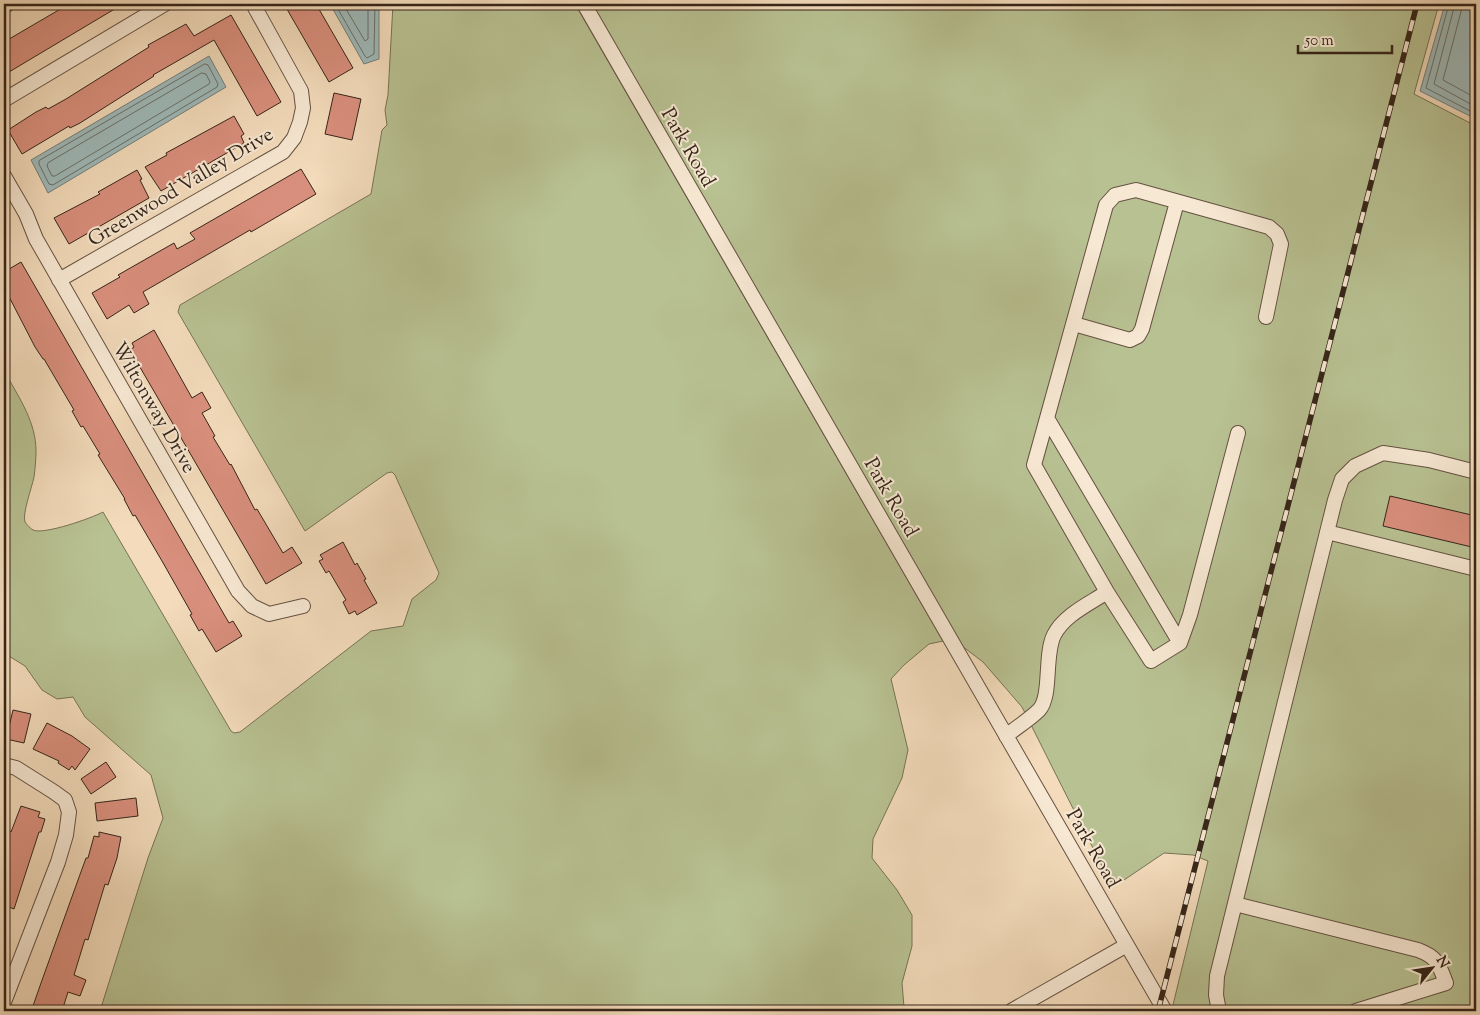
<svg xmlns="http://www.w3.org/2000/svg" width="1480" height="1015" font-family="'Sorts Mill Goudy',serif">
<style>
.green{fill:#b8c192;stroke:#777356}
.water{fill:#9eb9b9;stroke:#747e79}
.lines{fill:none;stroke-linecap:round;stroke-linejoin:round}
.shore{stroke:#6a6f69;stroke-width:1}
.building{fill:#d98f7d;stroke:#362519}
.minor-casing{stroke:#655242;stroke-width:16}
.minor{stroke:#f7e8d3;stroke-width:14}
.rail-casing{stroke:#362519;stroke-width:5.5}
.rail{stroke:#f7e8d3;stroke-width:4;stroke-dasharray:11;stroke-linecap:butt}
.labels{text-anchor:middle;stroke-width:4;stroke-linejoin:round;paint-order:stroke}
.street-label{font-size:20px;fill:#362519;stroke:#f7e8d3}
</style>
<rect width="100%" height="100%" fill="#f3dbbb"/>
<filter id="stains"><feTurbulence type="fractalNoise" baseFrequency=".004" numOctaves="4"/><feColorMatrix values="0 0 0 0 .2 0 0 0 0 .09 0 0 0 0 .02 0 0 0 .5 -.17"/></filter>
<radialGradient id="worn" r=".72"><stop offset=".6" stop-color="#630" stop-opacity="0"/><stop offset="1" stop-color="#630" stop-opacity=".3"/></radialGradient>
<path class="green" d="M393 4H575L943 641 929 644 904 665 891 679 908 750 902 778 873 839 872 858 897 890 912 915V946L902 983 904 1007 902 1011H100L148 858 163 818 151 775 85 717 73 697 57 699 42 690 25 666 4 653V372L7 376C20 399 36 423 36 451 36 459 35 469 34 477 32 487 22 514 25 522 27 525 31 529 33 530 44 535 92 518 103 512L231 731 234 733 240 732 371 631 403 626 412 599 436 580 439 573 395 475 392 472 387 473 305 531 178 312 180 305 371 194 382 130 387 125 385 110 388 95Z
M592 4H1439L1414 94 1476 126V1011H1173L1172 1009 1208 861 1193 855 1164 853 1124 880 1110 882 1022 707 983 662 962 646Z"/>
<path class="water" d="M330 4H379V59L364 64Z
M1445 4H1476V119L1420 91Z
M209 56 226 87 48 193 31 160Z"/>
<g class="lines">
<path class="shore" d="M335 4 365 56 367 58 374 54 375 4
M343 4 365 41 368 39V4
M1449 4 1426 88 1476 114
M1455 4 1434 84 1476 107
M1463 4 1443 80 1476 98
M205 64 208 65 218 84 217 87 53 185 49 184 39 164V161Z
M202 73 206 74 210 82 209 84 55 176H52L47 166 48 163Z"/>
</g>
<path class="building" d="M69 4H123L4 75V42Z
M284 4H316L353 68 329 82Z
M231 15 281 102 257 116 214 40 153 75 154 76 80 123 70 128 69 126 22 154 8 130 36 112 46 107 48 109 66 99 149 47 148 45 186 24 194 36Z
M334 93 361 99 352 140 325 134Z
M234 116 244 134 241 136 244 143 161 191 145 167 167 155 166 153Z
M301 169 316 194 251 232 250 230 143 292 149 304 134 313 129 305 107 319 92 293 120 277 118 275 174 243 177 249 195 239 190 233Z
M137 170 142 179 140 180 149 198 69 244 54 218 100 194 98 192Z
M21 262 229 623 233 621 242 636 216 652 202 629 199 631 190 615 192 614 162 561 135 515 133 516 124 499H125L98 455 100 454 83 426 81 427 72 411 74 410 44 359H43L35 347 4 287V272Z
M154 330 192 398 202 392 211 408 202 413 215 436 213 437 230 465 231 464 255 510 257 509 283 553 292 547 302 563 266 584 130 350 134 347 132 343Z
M1390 496 1476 516V548L1383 526Z
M343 542 355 565 357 563 366 579 364 580 377 603 357 615 355 611 349 614 343 602 346 600 329 571 326 573 319 561 323 559 320 555Z
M13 710 31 714 24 743 6 739Z
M47 723 72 736 90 749 75 770 72 766 69 770 58 763 59 761 33 749Z
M106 762 116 777 91 794 81 779Z
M136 798 138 816 97 821 95 803Z
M21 806 40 812 38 817 45 819 41 832H39L14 909 4 905V847L9 831 11 832Z
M99 832 121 837 117 858 108 885 105 884 88 940 85 939 74 975 86 980 80 996 68 992 62 1011H35L37 1007 33 1006 41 983 78 880 86 858H88L94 836 99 837Z"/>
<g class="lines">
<defs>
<path id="minor" d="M584 4 1165 1011
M4 6 8 4
M4 100 165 4
M4 176 26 214 36 239 238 591 252 606 269 614 303 606
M59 280 283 152 294 138 300 122 303 108 301 91 253 4
M1074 324 1130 340 1138 336 1142 329 1177 202
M1047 418 1180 643 1151 661 1107 592
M1327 532 1476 569
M1180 643 1190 615 1238 433
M1006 736C1017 727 1030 719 1039 710 1052 696 1044 655 1054 635 1064 615 1089 604 1107 592L1034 465 1106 205 1115 195 1136 190 1269 227 1277 234 1281 244 1266 317
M4 765 16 768 54 792 65 800 69 812 66 835 58 862 4 1002
M1235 904 1418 950C1437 957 1439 964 1446 983L1356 1011
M1011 1011 1127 945
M1219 1011 1216 995 1217 976 1335 500 1342 479 1355 466 1383 453 1429 460 1476 472"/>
</defs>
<use href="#minor" class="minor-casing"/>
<use href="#minor" class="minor"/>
<defs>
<path id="rail" d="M1158 1011 1417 4"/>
</defs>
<use href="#rail" class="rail-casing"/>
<use href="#rail" class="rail"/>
</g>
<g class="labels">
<g class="street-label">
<text transform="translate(689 147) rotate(60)" y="7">Park Road</text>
<text transform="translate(180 186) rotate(-31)" y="7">Greenwood Valley Drive</text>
<text transform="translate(155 407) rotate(60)" y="7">Wiltonway Drive</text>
<text transform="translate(892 497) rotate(60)" y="7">Park Road</text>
<text transform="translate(1094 848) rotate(60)" y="7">Park Road</text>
</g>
</g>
<rect width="1480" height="1015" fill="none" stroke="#f3dbbb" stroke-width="20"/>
<rect x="5" y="5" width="1470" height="1005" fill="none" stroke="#362519" stroke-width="2.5"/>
<rect x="10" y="10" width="1460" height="995" fill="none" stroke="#362519"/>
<g transform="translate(1432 968) rotate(60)" stroke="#f7e8d3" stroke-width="4" paint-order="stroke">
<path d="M0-4L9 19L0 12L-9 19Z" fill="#362519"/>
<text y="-8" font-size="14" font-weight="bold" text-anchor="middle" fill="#362519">N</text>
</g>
<path d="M1298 45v8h94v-8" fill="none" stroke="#362519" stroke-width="2.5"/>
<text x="1305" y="45" font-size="15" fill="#362519" stroke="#f7e8d3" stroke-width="4" paint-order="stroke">50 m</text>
<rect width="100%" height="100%" filter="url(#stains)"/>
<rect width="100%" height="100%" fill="url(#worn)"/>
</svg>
